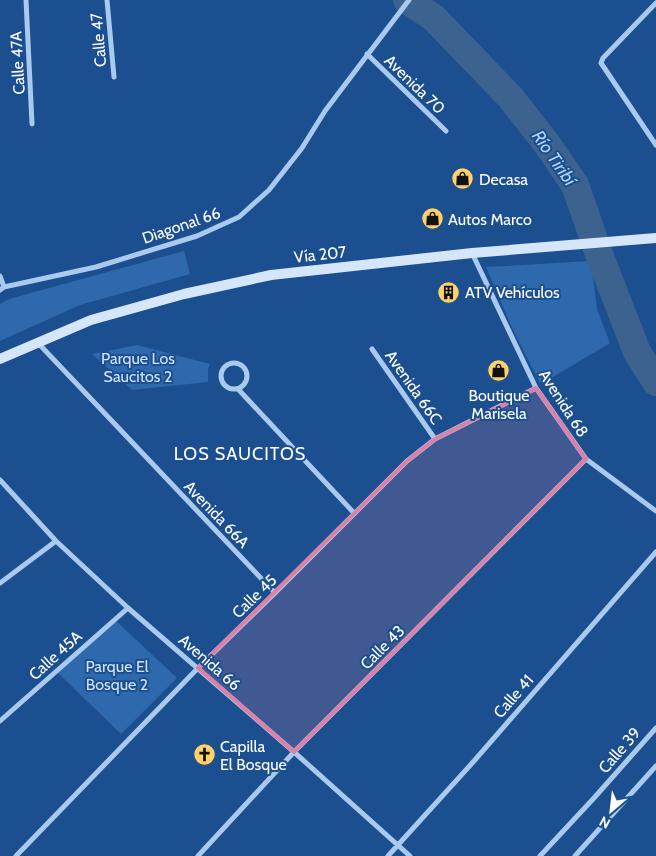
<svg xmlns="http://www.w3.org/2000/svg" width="656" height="856" font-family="Cabin,sans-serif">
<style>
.green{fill:#2e69ad}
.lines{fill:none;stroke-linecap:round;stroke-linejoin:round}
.river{stroke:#3c6290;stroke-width:28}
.street{stroke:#a9c9ee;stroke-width:5}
.secondary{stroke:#d6e6fa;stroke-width:10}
.marked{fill:#dd80a5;fill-opacity:0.2;stroke:#dd80a5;stroke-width:4;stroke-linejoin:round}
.labels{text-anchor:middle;stroke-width:4;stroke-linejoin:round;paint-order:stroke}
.street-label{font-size:16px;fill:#fff;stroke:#1b4f8f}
.poi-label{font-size:16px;fill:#fff;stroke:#1b4f8f;text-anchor:start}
.park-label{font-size:16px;fill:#cfe3fa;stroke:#1b4f8f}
.water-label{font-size:18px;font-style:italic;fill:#b5d3f5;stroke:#1b4f8f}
.neighbourhood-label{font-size:18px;letter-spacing:1px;fill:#fff;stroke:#1b4f8f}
</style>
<rect width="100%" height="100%" fill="#1b4f8f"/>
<path class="green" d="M184 251 190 274 80 305 0 341V304L9 299Z
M591 261 597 309 610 343 548 380 540 383 513 330 486 267Z
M137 345 210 364 208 369V382L132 390 92 354Z
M114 619 177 678 121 734 57 672Z"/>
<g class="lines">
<path class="river" d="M407 0 434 18 510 97 547 144 575 185 599 254 637 352 656 382"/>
<path class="street" d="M26 0 32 124
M107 0 114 77
M656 3 603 58 601 63 656 145
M367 54 446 131
M472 253 536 388 586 459 656 511
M0 276 4 287
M0 290 4 287 96 267 197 236 239 217 269 190 302 148 325 111 409 0
M38 343 275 593
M372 349 435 439
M221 376a13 13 0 1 1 26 0a13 13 0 1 1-26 0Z
M238 389 354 513
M0 480 56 541 128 608 294 752 410 856
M0 583 56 541
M0 721 128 608
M16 856 198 668 275 593 407 461 435 439 536 388
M198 856 294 752 586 459
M388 856 474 761 656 552
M540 856 594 798 656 728
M575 856 656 766"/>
<path class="secondary" d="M0 359 91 320 184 294 271 275 472 253 656 238"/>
</g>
<path class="marked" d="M536 388 586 459 294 752 198 668 407 461 435 439Z"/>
<defs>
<symbol id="shop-disc" viewBox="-11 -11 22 22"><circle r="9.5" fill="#ffd166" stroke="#1b4f8f"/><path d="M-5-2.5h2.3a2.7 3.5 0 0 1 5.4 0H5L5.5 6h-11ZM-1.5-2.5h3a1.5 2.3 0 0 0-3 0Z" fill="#111"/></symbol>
<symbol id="building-disc" viewBox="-11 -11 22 22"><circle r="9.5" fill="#ffd166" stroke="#1b4f8f"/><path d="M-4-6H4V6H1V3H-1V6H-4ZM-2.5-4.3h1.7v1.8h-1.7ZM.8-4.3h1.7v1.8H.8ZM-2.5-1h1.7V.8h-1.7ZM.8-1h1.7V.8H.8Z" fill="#111"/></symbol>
<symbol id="church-disc" viewBox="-11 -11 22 22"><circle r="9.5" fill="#ffd166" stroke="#1b4f8f"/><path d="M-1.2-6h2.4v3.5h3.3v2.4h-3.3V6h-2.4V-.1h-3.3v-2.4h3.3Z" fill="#111"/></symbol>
</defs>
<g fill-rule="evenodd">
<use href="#shop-disc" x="450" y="166" width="25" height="25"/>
<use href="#shop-disc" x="420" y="206" width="25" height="25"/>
<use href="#building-disc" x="436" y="280" width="25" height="25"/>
<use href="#shop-disc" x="486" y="358" width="25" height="25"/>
<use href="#church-disc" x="192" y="742" width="25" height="25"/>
</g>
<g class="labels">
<g class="street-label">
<text transform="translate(98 40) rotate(-95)" y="6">Calle 47</text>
<text transform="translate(17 63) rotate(-93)" y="6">Calle 47A</text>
<text transform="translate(415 84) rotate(44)" y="6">Avenida 70</text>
<text transform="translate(181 225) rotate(-19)" y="6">Diagonal 66</text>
<text transform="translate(320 254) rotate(-6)" y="6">Vía 207</text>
<text transform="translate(414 387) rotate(55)" y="6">Avenida 66C</text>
<text transform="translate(564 403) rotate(57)" y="6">Avenida 68</text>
<text transform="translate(217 514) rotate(46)" y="6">Avenida 66A</text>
<text transform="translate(254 596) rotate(-44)" y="6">Calle 45</text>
<text transform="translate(382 647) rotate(-45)" y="6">Calle 43</text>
<text transform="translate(55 655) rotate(-42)" y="6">Calle 45A</text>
<text transform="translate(210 662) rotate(41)" y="6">Avenida 66</text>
<text transform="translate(513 696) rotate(-49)" y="6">Calle 41</text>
<text transform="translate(619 750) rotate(-49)" y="6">Calle 39</text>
</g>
<g class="poi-label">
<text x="479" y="185">Decasa</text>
<text x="448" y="225">Autos Marco</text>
<text x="465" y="298">ATV Vehículos</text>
<text x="499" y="401" text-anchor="middle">Boutique<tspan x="499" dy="18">Marisela</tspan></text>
<text x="220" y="752">Capilla<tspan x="220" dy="18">El Bosque</tspan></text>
</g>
<g class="park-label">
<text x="138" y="364">Parque Los<tspan x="138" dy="18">Saucitos 2</tspan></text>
<text x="117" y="672">Parque El<tspan x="117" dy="18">Bosque 2</tspan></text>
</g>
<g class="water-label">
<text transform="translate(554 158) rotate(55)" y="6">Río Tiribí</text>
</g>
<g class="neighbourhood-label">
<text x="240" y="460">LOS SAUCITOS</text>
</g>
</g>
<g transform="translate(611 811) rotate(208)" stroke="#1b4f8f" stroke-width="4" paint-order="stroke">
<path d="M0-4L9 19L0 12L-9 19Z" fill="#ffffff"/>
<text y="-8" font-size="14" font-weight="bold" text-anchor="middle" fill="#ffffff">N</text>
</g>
</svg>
